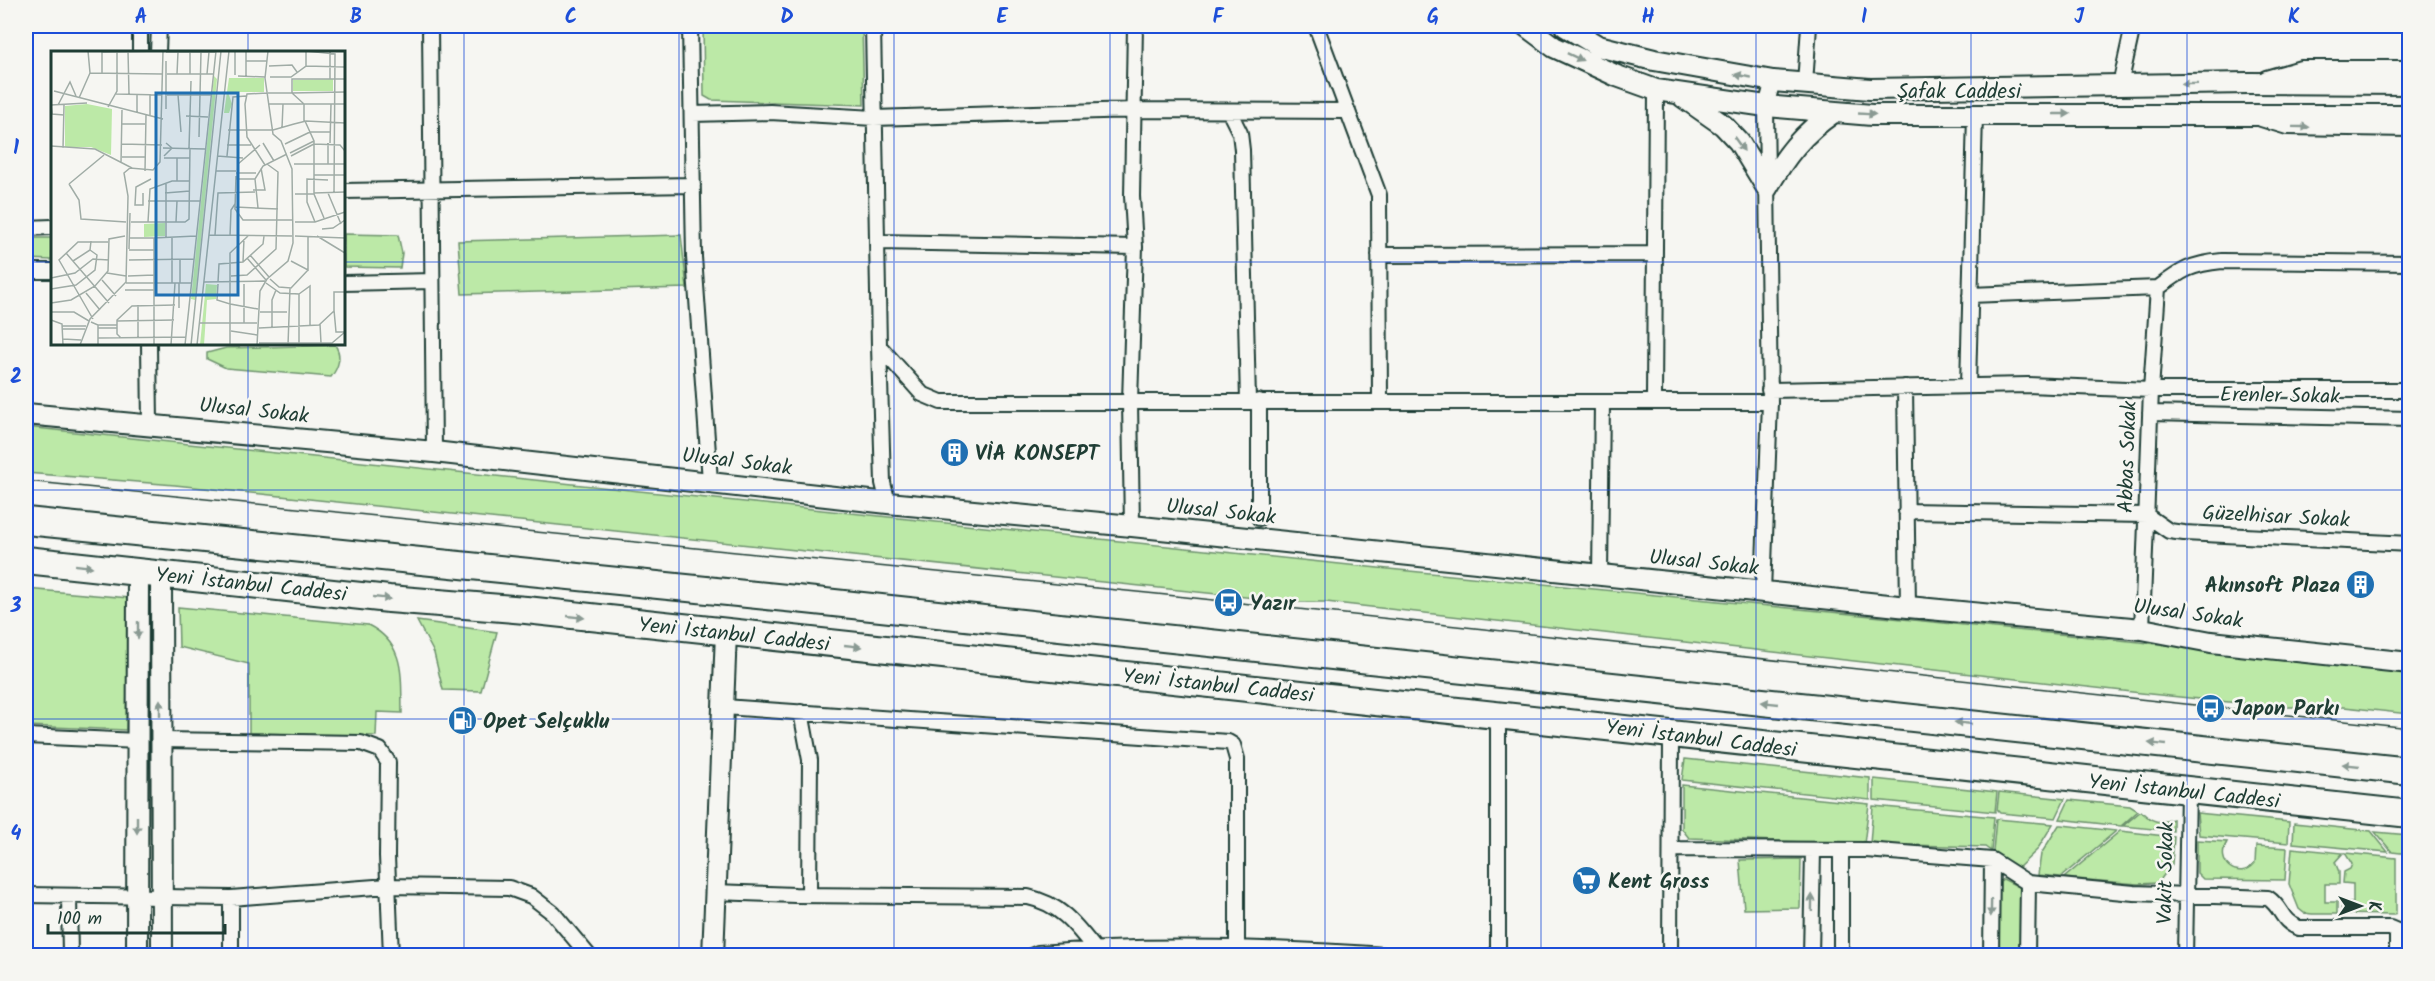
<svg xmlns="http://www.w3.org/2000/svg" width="2435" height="981" font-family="Kalam,sans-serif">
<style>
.green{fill:#bce9a7;stroke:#6e936e;stroke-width:1.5}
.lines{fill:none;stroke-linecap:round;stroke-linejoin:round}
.street-casing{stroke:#1f3d34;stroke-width:18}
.secondary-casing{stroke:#1f3d34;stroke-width:24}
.highway-casing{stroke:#1f3d34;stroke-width:30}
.street{stroke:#f6f6f2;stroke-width:14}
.secondary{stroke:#f6f6f2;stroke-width:20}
.highway{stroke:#f6f6f2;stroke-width:26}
.tram{stroke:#1f3d34;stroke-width:1.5}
.oneway{fill:#8a9a93}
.grid{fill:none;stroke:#1d4ed8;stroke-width:1.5;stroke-opacity:0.55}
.labels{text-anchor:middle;stroke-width:5;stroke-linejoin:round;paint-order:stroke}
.street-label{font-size:21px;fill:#1f3d34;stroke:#f6f6f2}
.poi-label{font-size:21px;font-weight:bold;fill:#1f3d34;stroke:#f6f6f2;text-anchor:start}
.inset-road{fill:none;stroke:#a0aca6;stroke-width:1.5}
.view{fill:#1f6fb2;fill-opacity:0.15;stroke:#1f6fb2;stroke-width:3}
.inset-edge{fill:none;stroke:#1f3d34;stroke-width:3}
.neatline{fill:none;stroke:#1d4ed8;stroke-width:2}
.grid-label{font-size:20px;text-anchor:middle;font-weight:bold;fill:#1d4ed8}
</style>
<rect width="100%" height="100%" fill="#f6f6f2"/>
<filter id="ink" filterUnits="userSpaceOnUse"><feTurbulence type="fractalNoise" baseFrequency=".0167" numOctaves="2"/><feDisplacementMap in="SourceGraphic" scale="12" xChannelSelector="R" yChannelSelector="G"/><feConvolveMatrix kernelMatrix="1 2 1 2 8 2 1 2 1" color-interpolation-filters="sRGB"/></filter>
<g filter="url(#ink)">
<path class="green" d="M703 26H862L864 105 711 100 704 96Z
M344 234 398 235 402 253 400 268 344 267Z
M681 235 687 288 462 294 458 241Z
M26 238H52V260L26 259Z
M335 345C342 355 339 367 331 377L226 368 207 359V353L226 348Z
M26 427 1378 568 2140 642 2409 673V714L2344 707H2278L2150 694 1326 602H1294L175 485 26 473Z
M26 589 129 598 126 730 26 726Z
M178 607 368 625C406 644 401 676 402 713L377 712 376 736 249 733V664L179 647Z
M417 621 497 632 481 691 443 690 434 653Z
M1685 759 1870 778V800L1682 780Z
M1874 779 1997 792 1995 812 1874 800Z
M1682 785 1869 804 1864 844 1689 838 1682 829Z
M1999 792 2065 799 2056 818 2000 813 1997 810Z
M2069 800 2130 806 2138 811 2121 826 2060 819Z
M1873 806 1994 817 1991 851 1985 847 1870 844Z
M2141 811C2151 822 2159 824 2173 819V831L2123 826Z
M2197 813 2289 822 2288 843 2199 835Z
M1996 819 2053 824 2037 850 2017 869 1993 851Z
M2294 823 2371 831 2388 852 2293 843Z
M2059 825H2062L2116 831 2061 877 2038 875 2041 854Z
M2120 831 2174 837 2172 864 2158 883 2138 884 2064 878Z
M2375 832 2409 835V854L2392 852Z
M2197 840 2227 842C2214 863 2239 882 2255 863L2256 846 2287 848 2285 880 2203 879 2197 873Z
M2292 848 2343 853 2335 862 2339 872V884H2325V902H2337V914H2312L2304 913 2299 909 2289 884Z
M2345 853 2396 858V912L2394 915 2341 914 2342 903H2353V884L2343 883 2344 872 2350 869 2352 864Z
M1801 859 1800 908 1744 909 1740 860Z
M2003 879 2021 888 2023 955 1997 956 1999 882Z"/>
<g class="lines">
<defs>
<path id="street" d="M430 26 434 452
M690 26 694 257 710 481
M873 26 879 346 922 394 941 402H1770
M1316 26 1379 195 1380 400
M140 52V26
M158 52 159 26
M2266 78 2301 68H2410
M1805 84 1809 26
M2120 85 2133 26
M1229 111 1240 133 1242 150 1248 401
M692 114 770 112 874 118 1135 110 1348 111
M2261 119 2287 127 2410 129
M344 191 693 185
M26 228 52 227
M877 242 1135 247
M1379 255 1654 254
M26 271H52
M344 283 432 281
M1970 295 2158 288C2182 270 2191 264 2222 261L2410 263
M149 344 150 424
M879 346 883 483 888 503
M1968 386 1975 115
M1905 387 1908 607
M1769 390 2028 385 2151 390H2410
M1654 401 1656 90
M2150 413 2410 419
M1906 511 2146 515 2169 531 2184 533 2410 544
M1259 518V401
M1132 526 1130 401 1135 247 1132 196 1135 26
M1600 576 1602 402
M1763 592 1770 402 1766 106 1773 81
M2142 629 2151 390 2158 288
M724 707 1228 742 1233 745 1237 759V956
M801 712 810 760 809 895
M1498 714V956
M26 736 138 741
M160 740 361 743 380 750 388 762 387 856 391 956
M1671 849 1866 850 1992 860 2028 883 2134 893 2268 898C2283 908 2280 921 2299 928H2390L2397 931V956
M1841 850V956
M714 892 795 895 1028 897C1060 904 1075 924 1094 948
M26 895 231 898 388 886 509 888 531 896 553 913 589 956
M69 896 70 956
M231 956V898
M1031 956 1038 953C1158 943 1280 948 1400 956
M1670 956 1671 735
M1811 956 1813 850
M1991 956 1992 860
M2027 956 2028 883
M2185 956 2188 791"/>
<path id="secondary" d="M1526 26 1554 47 1617 76 1656 90 1766 106 1872 115H2410
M1565 26 1598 46 1654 60 1773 81 1870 89 2248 83 2410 84
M1683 97 1723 125 1739 142 1767 188C1786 155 1802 134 1834 112
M26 414 434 452 888 503 1132 526 1908 607 2142 629 2211 642 2410 663
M161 575 162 956
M137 956 138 571
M713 956 726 633"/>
<path id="highway" d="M26 521 806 600 2410 771
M26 560 389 599 526 610 2410 814"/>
</defs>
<use href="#street" class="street-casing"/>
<use href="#secondary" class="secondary-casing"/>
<use href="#highway" class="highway-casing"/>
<use href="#street" class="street"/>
<use href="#secondary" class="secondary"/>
<use href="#highway" class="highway"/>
<path class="tram" d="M26 481 1157 594 2410 728"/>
</g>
<defs><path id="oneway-solid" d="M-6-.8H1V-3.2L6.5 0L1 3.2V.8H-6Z" transform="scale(1.5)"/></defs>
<g class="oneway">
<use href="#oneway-solid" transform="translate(1575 57) rotate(25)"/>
<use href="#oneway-solid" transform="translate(1743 76) rotate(-170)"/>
<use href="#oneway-solid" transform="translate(2189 84) rotate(179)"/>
<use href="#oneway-solid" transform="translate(1867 114) rotate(3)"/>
<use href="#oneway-solid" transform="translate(2062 114)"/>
<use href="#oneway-solid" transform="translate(2301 127) rotate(1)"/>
<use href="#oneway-solid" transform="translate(1739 144) rotate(54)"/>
<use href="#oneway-solid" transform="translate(84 566) rotate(6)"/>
<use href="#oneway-solid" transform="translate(382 598) rotate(6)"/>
<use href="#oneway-solid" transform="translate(576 617) rotate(6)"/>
<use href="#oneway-solid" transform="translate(138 630) rotate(90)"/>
<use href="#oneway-solid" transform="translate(853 646) rotate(6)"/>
<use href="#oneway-solid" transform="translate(1770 703) rotate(-174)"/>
<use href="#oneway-solid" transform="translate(160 708) rotate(-90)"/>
<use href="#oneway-solid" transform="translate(1963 723) rotate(-174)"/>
<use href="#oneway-solid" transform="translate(2157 744) rotate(-174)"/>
<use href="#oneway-solid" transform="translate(2351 765) rotate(-174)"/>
<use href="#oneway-solid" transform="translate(137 825) rotate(90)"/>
<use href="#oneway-solid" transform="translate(1812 903) rotate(-89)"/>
<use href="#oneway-solid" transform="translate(1991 908) rotate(91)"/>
</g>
</g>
<path class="grid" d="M248 26V52M464 26V956M679 26V956M894 26V956M1110 26V956M1325 26V956M1541 26V956M1756 26V956M1971 26V956M2187 26V956M26 262H52M344 262H2410M248 344V956M26 490H2410M26 719H2410"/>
<defs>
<symbol id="building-disc" viewBox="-11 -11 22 22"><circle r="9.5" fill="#1f6fb2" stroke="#f6f6f2"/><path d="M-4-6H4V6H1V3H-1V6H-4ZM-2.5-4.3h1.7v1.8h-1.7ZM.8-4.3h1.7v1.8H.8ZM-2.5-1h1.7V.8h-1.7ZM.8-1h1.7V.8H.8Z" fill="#fff"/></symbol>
<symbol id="bus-disc" viewBox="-11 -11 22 22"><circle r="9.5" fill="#1f6fb2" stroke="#f6f6f2"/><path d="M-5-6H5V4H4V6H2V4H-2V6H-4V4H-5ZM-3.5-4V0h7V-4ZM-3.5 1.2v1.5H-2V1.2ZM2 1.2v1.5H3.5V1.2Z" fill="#fff"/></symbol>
<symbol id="fuel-disc" viewBox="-11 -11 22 22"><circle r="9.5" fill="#1f6fb2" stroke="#f6f6f2"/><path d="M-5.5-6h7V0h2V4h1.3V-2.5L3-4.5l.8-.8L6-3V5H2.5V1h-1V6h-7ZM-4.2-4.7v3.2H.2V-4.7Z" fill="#fff"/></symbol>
<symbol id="supermarket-disc" viewBox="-11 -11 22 22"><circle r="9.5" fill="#1f6fb2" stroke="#f6f6f2"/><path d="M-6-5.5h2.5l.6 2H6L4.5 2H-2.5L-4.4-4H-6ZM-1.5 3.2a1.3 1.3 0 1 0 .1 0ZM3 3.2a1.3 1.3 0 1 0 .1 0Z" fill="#fff"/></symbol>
</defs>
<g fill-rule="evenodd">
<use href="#building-disc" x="938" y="436" width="33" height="33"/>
<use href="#building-disc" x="2344" y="568" width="33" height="33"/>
<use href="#bus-disc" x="1212" y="586" width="33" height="33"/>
<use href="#bus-disc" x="2194" y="692" width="33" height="33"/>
<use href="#fuel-disc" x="446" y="704" width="33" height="33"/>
<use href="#supermarket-disc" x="1570" y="864" width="33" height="33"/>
</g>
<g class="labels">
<g class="street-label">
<text x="1959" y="98">Şafak Caddesi</text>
<text transform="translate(2280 395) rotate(1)" y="7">Erenler Sokak</text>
<text transform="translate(254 410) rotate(6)" y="7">Ulusal Sokak</text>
<text transform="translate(2127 457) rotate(-88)" y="7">Abbas Sokak</text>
<text transform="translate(737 461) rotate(7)" y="7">Ulusal Sokak</text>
<text transform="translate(1221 511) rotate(6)" y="7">Ulusal Sokak</text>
<text transform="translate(2276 516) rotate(3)" y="7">Güzelhisar Sokak</text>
<text transform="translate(1704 562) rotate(6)" y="7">Ulusal Sokak</text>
<text transform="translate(251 584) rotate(6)" y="7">Yeni İstanbul Caddesi</text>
<text transform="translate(2188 613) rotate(8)" y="7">Ulusal Sokak</text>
<text transform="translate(734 634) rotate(6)" y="7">Yeni İstanbul Caddesi</text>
<text transform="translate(1218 685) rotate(6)" y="7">Yeni İstanbul Caddesi</text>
<text transform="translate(1701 738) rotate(7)" y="7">Yeni İstanbul Caddesi</text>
<text transform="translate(2184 791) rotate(6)" y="7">Yeni İstanbul Caddesi</text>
<text transform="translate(2165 873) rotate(-89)" y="7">Vakit Sokak</text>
</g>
<g class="poi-label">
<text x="975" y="460">VİA KONSEPT</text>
<text x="2340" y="592" text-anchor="end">Akınsoft Plaza</text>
<text x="1250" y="610">Yazır</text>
<text x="2232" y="715">Japon Parkı</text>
<text x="483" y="728">Opet Selçuklu</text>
<text x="1608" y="888">Kent Gross</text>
</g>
</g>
<g transform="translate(51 51)">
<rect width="294" height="294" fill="#f6f6f2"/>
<path d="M163 25 166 28 144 249 140 248ZM178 27H213V41H177L181 53 178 62H173ZM282 28V40H242V29ZM36 53 61 58 60 104 40 96H14V55ZM114 172V185L93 186V173ZM155 233 166 234 165 248 156 249 153 294H149Z" fill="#bce9a7"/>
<path class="inset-road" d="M77 0 78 43M195 0V26M255 0 284 3 283 142M51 1 112 0M115 1H164M195 10H216M218 15 241 14 246 21M255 15 294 16M39 22 111 23M51 23V0M116 23H162M126 23 127 1M139 23V0M156 23 158 1M184 24V0M187 25 214 26M219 26H240L255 15V0M279 28V1M3 40 112 68M217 42H241V28H294M65 43 111 44M116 44H160M127 44 130 81M28 47 39 22 37 0M218 53H294M0 54 36 52M0 54 1 63 13 64M7 54 19 31 25 45M57 56 66 40V1M115 58V10M86 62V43M99 65V43M135 65 157 66M253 70V53L241 42 294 41M254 70 263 90V143L273 167M71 73H94M243 73 255 70 294 72M231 77 232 53M177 79H222M222 79 243 73M259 81H280M148 86 150 1M212 92 223 110M279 92 280 53M71 93 111 94M234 93 259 81M263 93 289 94 294 100M176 94H200M209 94 187 113 186 128H204L212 115 236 103M0 95 44 98 81 117M12 97 13 54M112 97 154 98M138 97 140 30M239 102 263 90M113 105 121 97 115 92M166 105 192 107M176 105 182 46 195 45M240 105 263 93M71 106H94M113 107H139M126 107V130M70 112 71 59M243 113H294M277 113V92M214 114 196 86 194 53 196 43 216 42M94 120 95 64M165 120H185M185 122H205M263 124H294M185 125 184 158 192 169H242M204 128 207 157M115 132V187M18 133 28 149 30 168 75 171M18 133 53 104M202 139H214L210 117M92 142V154H84L85 136 100 128M114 142 139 140M263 142 294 141M277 142 290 173M244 143H263M97 150H149M184 156 227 158M80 171H134L138 168 139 97M97 171 99 138 121 130H139M125 171 126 150M244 171H264L294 161M264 171 256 151V128L277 129M271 178 282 177 294 169M158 184 241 185M164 184 167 142 204 141M179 185 180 159 184 153M244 185 294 187M266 185 294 202M79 187H103M121 187V232M78 198 79 162M78 199H103M15 202 58 252M199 204 218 226M196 207 215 229M129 208V232M78 209 143 208M22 210 39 199 40 190M240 210 257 219V185M192 211 193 188M56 222 75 225M77 225 103 224M180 225 196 224 225 198 227 121 216 113M0 227 24 222 42 208 58 209M219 228 228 236 240 237 257 219M51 229 65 245M153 231 214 230M167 231 168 213 192 211 212 193 213 185M75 232H140M128 232V257M215 232 229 242 248 243V292M167 233 166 249 179 253V202L197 185M0 238 25 234 44 219 46 204 39 199M74 239H103M35 242 49 259M248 243 259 235V274M0 252 20 249 44 235 57 220 58 188 74 185M87 254V286M283 259 285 281H294M0 261H23L38 270M209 261H236M42 268 8 209 27 191H57M0 269 11 273 12 294M66 270 123 269M40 271 47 274V294M149 272H206M193 272V233M269 273 270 292M47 274H66M11 275H35M47 277H66M208 277 268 274 283 260V241H294M221 277V249L225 239M12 278H34M180 280 206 284M47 287 135 286M70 287 66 283V269L81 255 124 254M12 288 30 289M208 292H281L294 281M29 294 39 268 75 231 77 145 73 122 79 117 102 119 109 111 112 0M103 294V187L145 185M120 294 124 232M134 294 165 0M140 294 170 0M146 294 178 0M179 294V253L207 258M206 294 209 240 216 228 237 210 242 192 241 118 230 90 222 83 214 27 217 0M237 294 239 237"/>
<path class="view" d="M105 42H187V244H105Z"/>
<rect width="294" height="294" class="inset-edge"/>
</g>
<rect width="2435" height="981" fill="none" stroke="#f6f6f2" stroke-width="66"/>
<g transform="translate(2360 906) rotate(90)" stroke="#f6f6f2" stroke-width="4.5" paint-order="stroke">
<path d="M0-4.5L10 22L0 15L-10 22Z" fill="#1f3d34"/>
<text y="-9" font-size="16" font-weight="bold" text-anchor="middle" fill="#1f3d34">K</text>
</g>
<path d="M48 924v9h177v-9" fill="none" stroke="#1f3d34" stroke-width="3"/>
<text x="57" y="924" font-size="18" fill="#1f3d34" stroke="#f6f6f2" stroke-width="4.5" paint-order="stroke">100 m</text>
<rect x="33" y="33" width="2369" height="915" class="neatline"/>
<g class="grid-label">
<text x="141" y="23">A</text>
<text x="356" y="23">B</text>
<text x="571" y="23">C</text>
<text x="787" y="23">D</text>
<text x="1002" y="23">E</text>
<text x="1218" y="23">F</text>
<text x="1433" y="23">G</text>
<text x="1648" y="23">H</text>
<text x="1864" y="23">I</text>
<text x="2079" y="23">J</text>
<text x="2294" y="23">K</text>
<text x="16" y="154">1</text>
<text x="16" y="383">2</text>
<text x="16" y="612">3</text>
<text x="16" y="840">4</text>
</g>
</svg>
